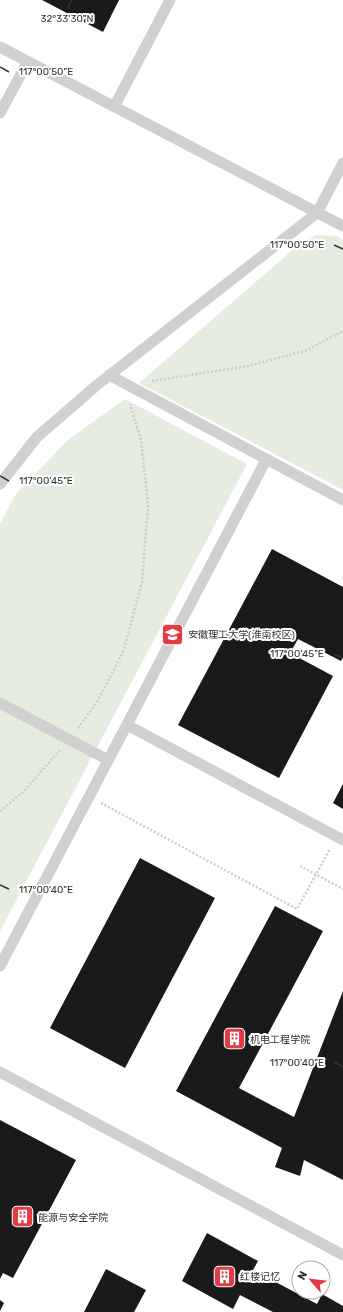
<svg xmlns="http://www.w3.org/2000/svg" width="343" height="1312" font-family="Rubik,'Noto Sans SC',sans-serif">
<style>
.green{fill:#e6ecdf}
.building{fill:#1a1a1a}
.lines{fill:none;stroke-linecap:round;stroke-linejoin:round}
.path{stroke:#cdcdcd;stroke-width:2.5;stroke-dasharray:2 2;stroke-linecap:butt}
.service{stroke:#d0d0d0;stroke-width:11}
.ticks{fill:none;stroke:#333;stroke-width:1.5}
.labels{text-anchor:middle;stroke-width:4;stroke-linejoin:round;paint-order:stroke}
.poi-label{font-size:10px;fill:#333;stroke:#fff;text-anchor:start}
.ticks-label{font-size:10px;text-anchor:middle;fill:#333;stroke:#fff;stroke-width:4;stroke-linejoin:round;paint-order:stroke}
</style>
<rect width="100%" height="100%" fill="#fff"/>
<path class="green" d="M316 235 336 236 343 240V490L139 383 303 241Z
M125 399 247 464 0 931V524L15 495 68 440Z"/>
<path class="building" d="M42 0H119L103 32Z
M272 549 343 587V657L341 661 298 639 290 653 333 676 279 778 178 725Z
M343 784V809L333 803Z
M140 858 215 898 125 1068 50 1028Z
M275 906 323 931 239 1088 294 1117 343 991V1180L304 1160 300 1176 275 1167 282 1148 176 1091Z
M0 1120 76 1160 13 1278 3 1273 0 1279Z
M207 1233 258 1261 253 1270 317 1304 322 1294 343 1306V1312H273L240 1295 233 1309 182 1281Z
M106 1269 146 1290 134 1312H84Z
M0 1300 4 1303 0 1311Z"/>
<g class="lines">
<path class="path" d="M152 381 248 366 305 351 343 331
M78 728 97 702 123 652 142 583 148 505 141 440 130 404
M101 803 297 909 330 849
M0 811 23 792 60 750
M300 866 343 889"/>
<path class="service" d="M0 47 343 226
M114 107 170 0
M0 113 27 63
M109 375 343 500
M0 484 37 437 97 385 317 213 343 163
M0 703 108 760
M127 725 343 840
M0 966 266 460
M0 1072 343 1255"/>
</g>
<path class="ticks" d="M67 9 72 0M0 67 9 72M334 245 343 249M0 476 9 481M334 654 343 658M0 885 9 889M334 1062 343 1067"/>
<defs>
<symbol id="university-square" viewBox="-11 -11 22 22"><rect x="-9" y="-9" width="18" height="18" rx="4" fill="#e63946" stroke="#fff"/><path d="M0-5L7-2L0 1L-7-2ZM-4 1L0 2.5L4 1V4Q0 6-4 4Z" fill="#fff"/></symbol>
<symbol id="building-square" viewBox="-11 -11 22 22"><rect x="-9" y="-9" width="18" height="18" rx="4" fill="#e63946" stroke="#fff"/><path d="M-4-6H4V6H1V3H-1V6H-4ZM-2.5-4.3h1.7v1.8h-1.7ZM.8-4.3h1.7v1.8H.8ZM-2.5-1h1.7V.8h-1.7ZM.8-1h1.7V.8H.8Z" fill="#fff"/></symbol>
</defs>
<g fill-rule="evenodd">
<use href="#university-square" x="160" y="622" width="25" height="25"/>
<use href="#building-square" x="222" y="1026" width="25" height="25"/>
<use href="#building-square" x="10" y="1204" width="25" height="25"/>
<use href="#building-square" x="212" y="1264" width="25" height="25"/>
</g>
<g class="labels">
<g class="poi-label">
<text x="188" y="638">安徽理工大学(淮南校区)</text>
<text x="250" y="1043">机电工程学院</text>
<text x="38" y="1221">能源与安全学院</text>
<text x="240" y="1280">红楼记忆</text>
</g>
</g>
<g class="ticks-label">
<text x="67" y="22">32°33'30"N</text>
<text x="46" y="75">117°00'50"E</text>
<text x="297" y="248">117°00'50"E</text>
<text x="46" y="484">117°00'45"E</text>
<text x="297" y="657">117°00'45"E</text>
<text x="46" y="893">117°00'40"E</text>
<text x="297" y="1066">117°00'40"E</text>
</g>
<g transform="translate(311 1280) rotate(298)"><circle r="19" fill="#ffffff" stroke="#adadad"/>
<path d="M0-3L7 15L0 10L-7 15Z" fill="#e63946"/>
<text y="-6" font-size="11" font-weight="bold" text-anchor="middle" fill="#333333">N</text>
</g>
</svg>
